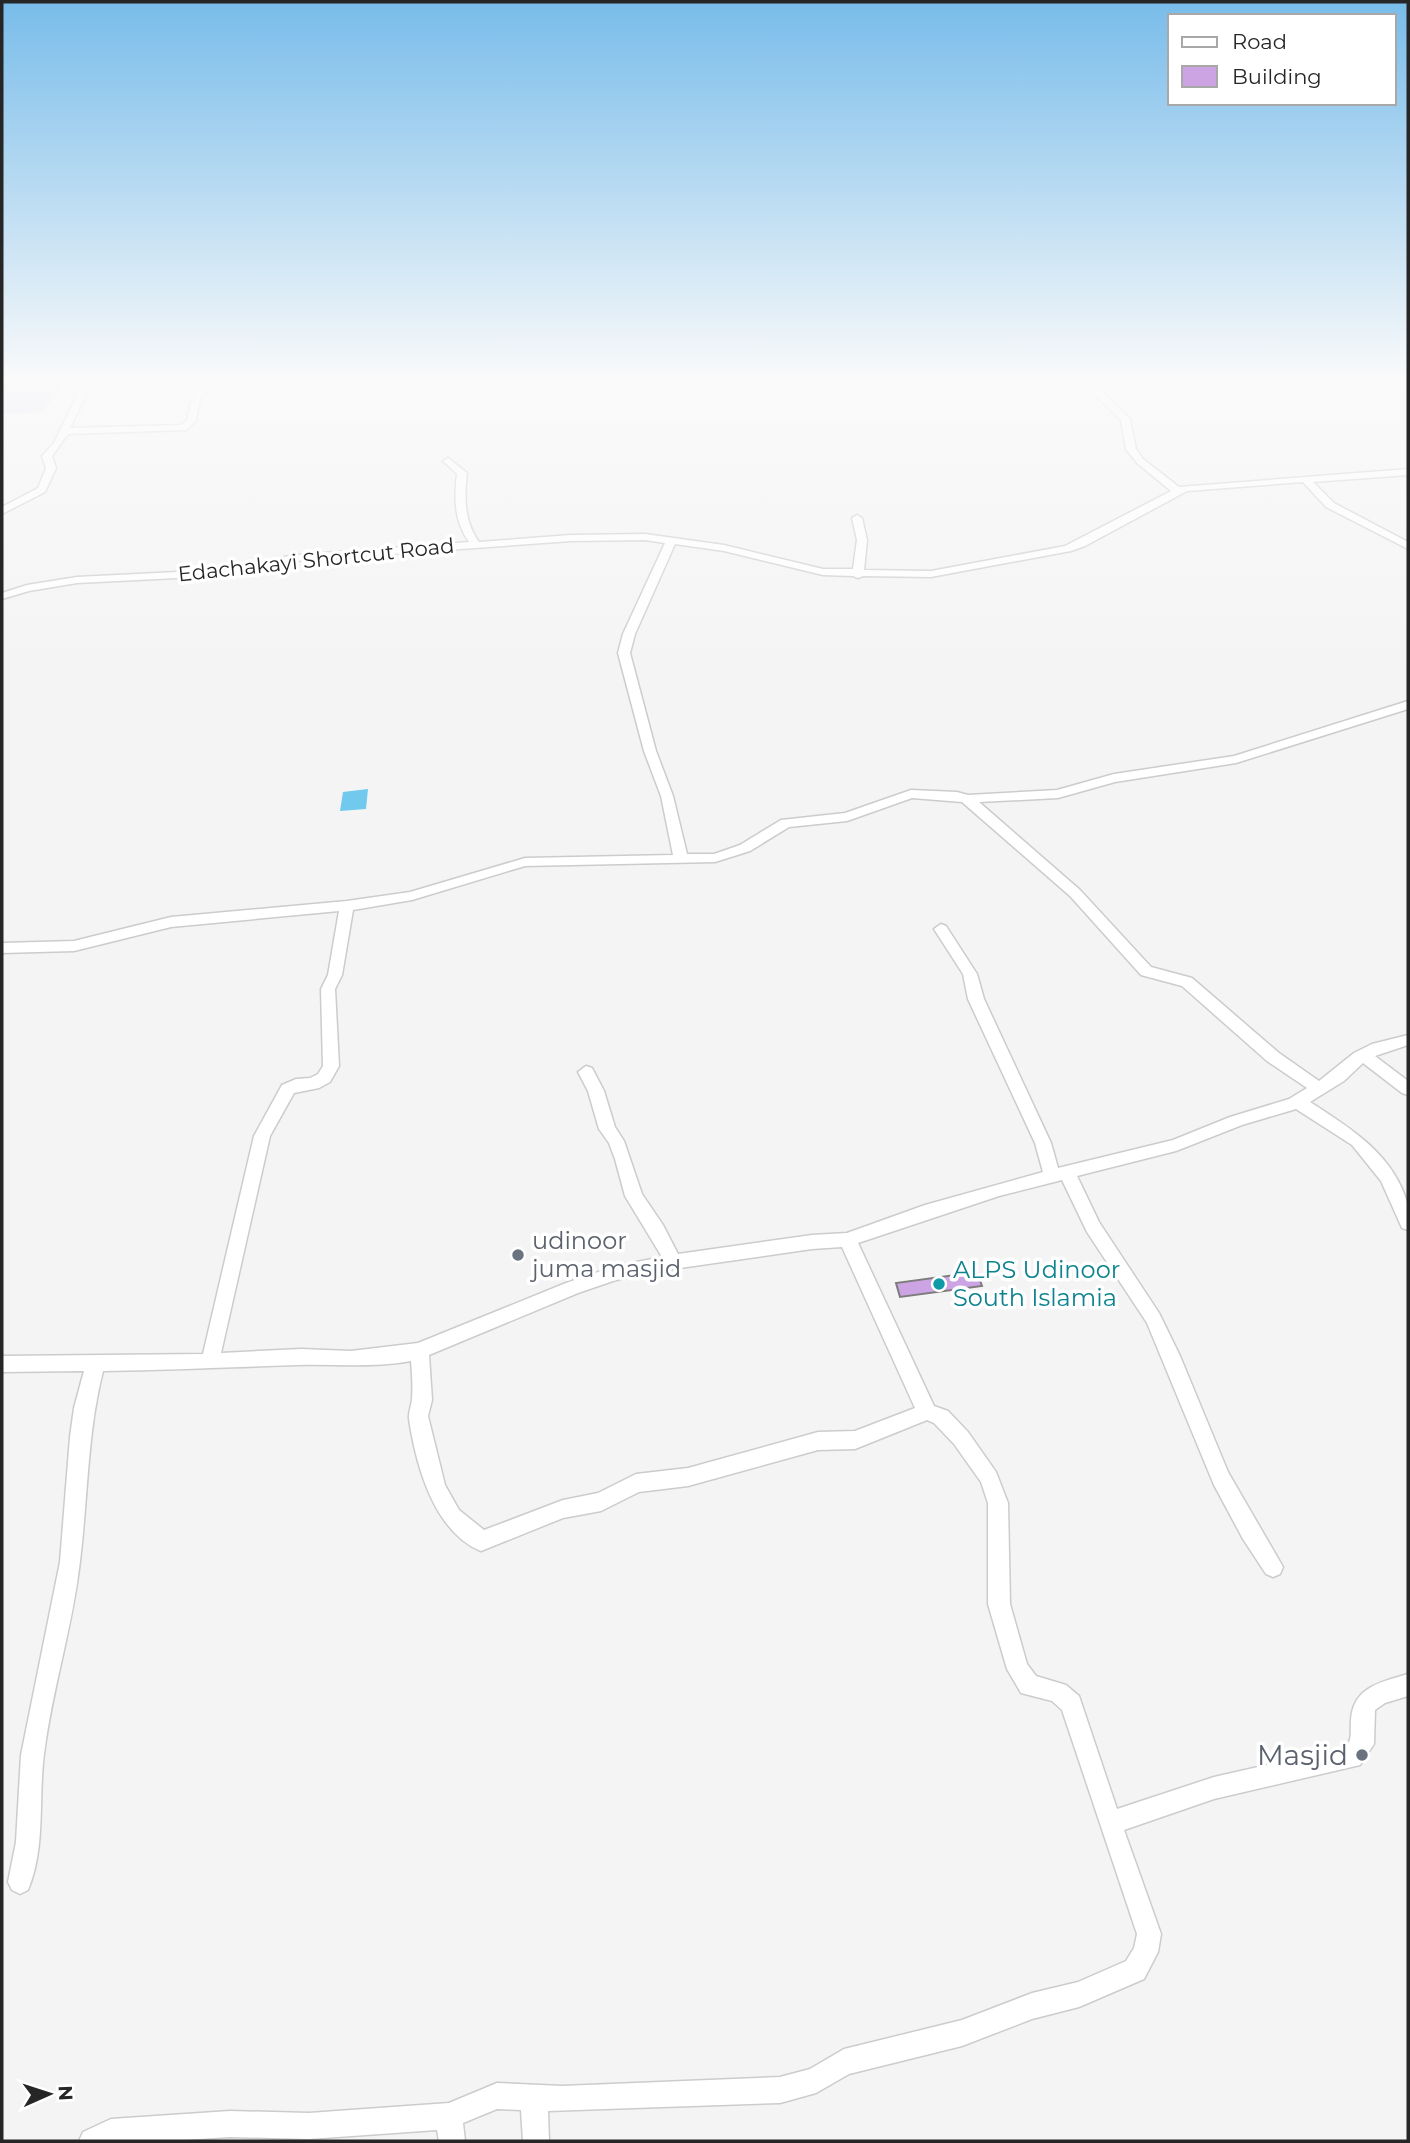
<svg xmlns="http://www.w3.org/2000/svg" width="1410" height="2143" font-family="Montserrat,sans-serif">
<style>
.green{fill:#d7d8f6}
.water{fill:#71c9ee}
.building{fill:#cda4e3;stroke:#7d7c7d;stroke-width:2}
.lines{fill:none;stroke-linecap:round;stroke-linejoin:round}
.minor-casing{stroke:#ccccce;stroke-width:3}
.minor{fill:#fff;fill-rule:evenodd}
.worship-dot{fill:#6b7280;stroke:#fff;stroke-width:2.5}
.culture-dot{fill:#0f9aa8;stroke:#fff;stroke-width:2.5}
.labels{text-anchor:middle;stroke-width:7;stroke-linejoin:round;paint-order:stroke}
.far-street-label{font-size:21px;fill:#262626;stroke:#fff}
.worship-label{font-size:24px;fill:#5b616d;stroke:#fff;text-anchor:start}
.culture-label{font-size:24px;fill:#0d838f;stroke:#fff;text-anchor:start}
.near-worship-label{font-size:28px;fill:#5b616d;stroke:#fff;text-anchor:end}
</style>
<rect width="100%" height="100%" fill="#f4f4f5"/>
<path class="green" d="M2 379H61L56 395 42 412 2 414Z"/>
<path class="water" d="M368 789 366 809 340 811 343 792Z"/>
<path class="building" d="M977 1272 982 1286 900 1297 896 1283Z"/>
<g class="lines">
<defs>
<path id="minor" d="M85 379H94L70 428 181 425 187 420 192 398 207 379H216L200 398 196 421 186 430 68 434 52 456 56 468 45 492 2 514V507L38 488 46 468 42 456 54 443Z
M559 379 736 382 774 379C751 392 582 391 559 379Z
M1079 379H1089L1130 419 1136 449 1143 459 1179 487 1408 469V475L1313 482 1334 503 1408 542V549L1326 507 1303 482 1187 491 1085 546 1071 551 931 577 863 576 858 578 853 576 823 575 724 551 675 544 635 634 630 653 656 751 673 796 687 854H714L740 845 781 820 845 813 911 790 957 792 968 795 1057 790 1114 774 1234 756 1408 701V709L1236 763 1115 782 1058 798 979 802 1080 890 1151 967 1192 978 1279 1053 1319 1081 1354 1053 1372 1044 1408 1035V1045L1375 1056 1408 1081V1095L1402 1093 1363 1063 1344 1081 1310 1102C1350 1128 1392 1153 1407 1202 1410 1210 1408 1221 1408 1230L1402 1228 1381 1181 1352 1145 1296 1109 1242 1125 1176 1151 1077 1176 1099 1222 1159 1313 1180 1356 1228 1472 1283 1567 1280 1574 1273 1577 1266 1574 1243 1539 1214 1485 1147 1323 1087 1232 1062 1180 999 1196 858 1243 934 1406 948 1411 968 1432 996 1472 1008 1503 1010 1604 1027 1664 1036 1676 1066 1685 1079 1696 1117 1809 1214 1777 1346 1747C1353 1738 1350 1732 1351 1720 1353 1687 1381 1682 1408 1674V1696L1385 1703 1375 1710 1374 1744 1360 1765 1214 1799 1124 1830 1161 1934 1158 1952 1144 1979 1079 2007 1032 2019 962 2046 849 2074 816 2093 780 2103 548 2111 549 2141H523L521 2110 497 2109 463 2123 465 2141H439L437 2130 309 2139 230 2137 170 2141H79L83 2132 111 2119 230 2111 309 2113 449 2103 497 2083 562 2086 780 2077 810 2069 844 2049 962 2020 1032 1993 1078 1982 1126 1961 1134 1948 1137 1934 1062 1710 1052 1701 1021 1693 1007 1669 988 1604V1503L981 1482 954 1444 934 1423 927 1420 855 1449 818 1450 688 1486 639 1492 601 1511 563 1518 481 1551C434 1532 416 1465 409 1419 408 1412 412 1405 412 1398 413 1386 412 1373 411 1361 373 1368 336 1364 298 1365 233 1367 168 1370 103 1371 87 1434 88 1497 80 1561 73 1626 52 1689 44 1754 38 1799 46 1847 28 1890L20 1894 12 1890 8 1882 16 1842 21 1755 60 1562 70 1437 74 1408 84 1371 2 1372V1356L203 1354 254 1136 282 1085 296 1079 310 1078 318 1074 323 1066 321 989 328 975 339 911 171 927 74 951 2 953V943L74 941 171 917 347 901 410 892 525 858 673 855 661 796 644 751 618 653 623 634 665 543 645 540 571 541 295 561 217 576 77 583 29 591 2 599V593L27 585 77 577 217 570 295 555 469 542C454 521 454 498 457 474L443 461 448 458 467 473C464 497 464 521 479 542L571 535 645 534 724 545 823 569H853L857 540 852 518 857 515 862 518 867 540 864 570 931 571 1065 546 1171 491 1137 463 1126 449 1121 420ZM912 798 962 802 1070 896 1141 975 1182 986 1267 1061 1307 1088 1289 1099 1230 1117 1173 1140 1058 1168 1051 1143 984 999 977 974 946 926 941 924 934 929 963 974 968 999 1035 1143 1043 1172 925 1205 847 1233 812 1235 678 1254 663 1225 642 1194 624 1141 615 1127 604 1091 592 1068 586 1066 578 1072 588 1091 599 1129 609 1143 615 1159 625 1196 662 1257 616 1266 566 1283 418 1343 351 1351 301 1349 221 1353 270 1136 294 1093 319 1088 330 1082 339 1066 335 989 342 975 353 910 412 900 525 866 715 862 750 851 789 827 847 821ZM842 1247 915 1408 855 1431 818 1432 688 1468 636 1474 598 1493 563 1500 484 1530 459 1510 445 1485 428 1416 432 1400 429 1355 578 1293 616 1280 673 1269 812 1249Z"/>
</defs>
<use href="#minor" class="minor-casing"/>
<use href="#minor" class="minor"/>
</g>
<linearGradient id="sky" x2="0" y2="1"><stop stop-color="#78bcea"/><stop offset="0.56" stop-color="#fafafa"/><stop offset="1" stop-color="#fafafa" stop-opacity="0"/></linearGradient>
<rect width="1410" height="679" fill="url(#sky)"/>
<g class="worship-dot">
<circle cx="518" cy="1255" r="7"/>
<circle cx="1362" cy="1755" r="7"/>
</g>
<circle class="culture-dot" cx="939" cy="1284" r="7"/>
<g class="labels">
<g class="far-street-label">
<text transform="translate(316 560) rotate(-6)" y="7">Edachakayi Shortcut Road</text>
</g>
<g class="worship-label">
<text x="532" y="1249">udinoor<tspan x="532" dy="28">juma masjid</tspan></text>
</g>
<g class="culture-label">
<text x="953" y="1278">ALPS Udinoor<tspan x="953" dy="28">South Islamia</tspan></text>
</g>
<g class="near-worship-label">
<text x="1348" y="1765">Masjid</text>
</g>
</g>
<rect width="1410" height="2143" fill="none" stroke="#262626" stroke-width="7"/>
<rect x="1168" y="14" width="228" height="91" fill="#ffffff" stroke="#a8a8a8" stroke-width="2"/>
<rect x="1182" y="37" width="35" height="10" fill="#ffffff" stroke="#a8a8a8" stroke-width="2"/>
<text x="1232" y="49" font-size="21" fill="#262626">Road</text>
<rect x="1182" y="66" width="35" height="21" fill="#cda4e3" stroke="#a8a8a8" stroke-width="2"/>
<text x="1232" y="84" font-size="21" fill="#262626">Building</text>
<g transform="translate(49 2094) rotate(87)" stroke="#ffffff" stroke-width="5" paint-order="stroke">
<path d="M0-5L12 26L0 18L-12 26Z" fill="#262626"/>
<text y="-10" font-size="19" font-weight="bold" text-anchor="middle" fill="#262626">N</text>
</g>
</svg>
